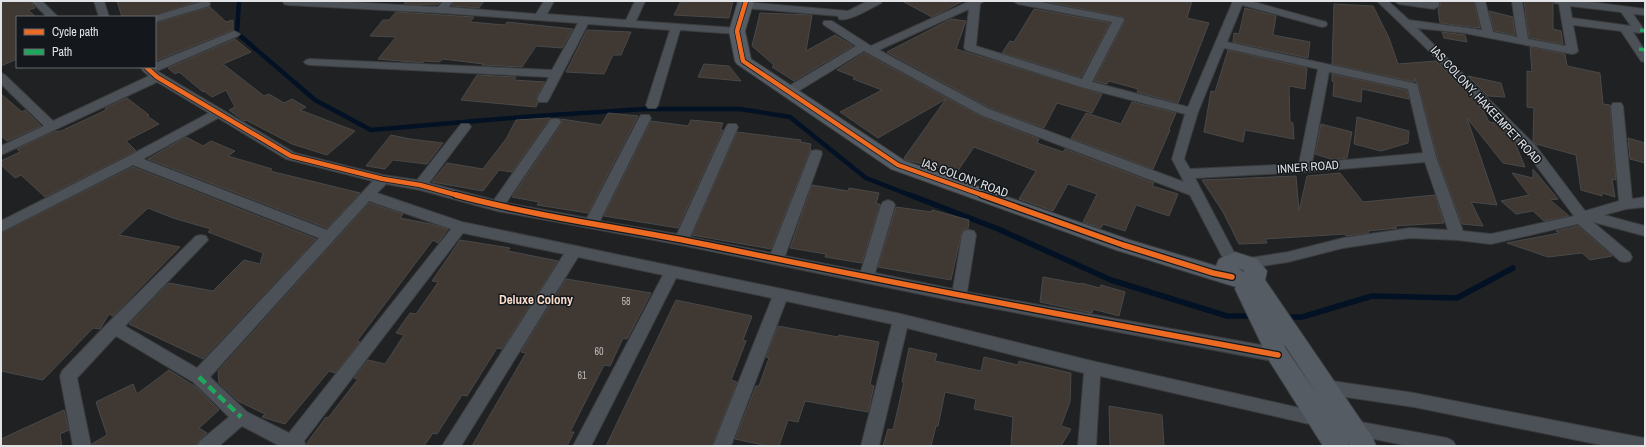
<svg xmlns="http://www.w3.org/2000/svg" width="1646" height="447" font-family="'Archivo Narrow',sans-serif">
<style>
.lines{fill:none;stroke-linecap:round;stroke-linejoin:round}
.stream-far1{stroke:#031124;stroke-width:4.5}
.stream{stroke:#031124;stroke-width:5.5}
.building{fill:#403832;stroke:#494949}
.street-casing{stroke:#3b3c3d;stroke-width:2}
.secondary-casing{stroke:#3b3c3d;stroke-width:2}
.street{fill:#4b5157;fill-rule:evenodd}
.secondary{fill:#555c64;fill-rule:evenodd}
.quiet-far1{stroke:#20a55d;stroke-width:3.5;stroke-dasharray:7 3.5;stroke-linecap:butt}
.quiet{stroke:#20a55d;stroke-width:4.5;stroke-dasharray:9 4.5;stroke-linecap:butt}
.cycleway-far1-casing{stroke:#14181c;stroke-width:6}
.cycleway-casing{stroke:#14181c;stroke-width:8}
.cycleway-far1{stroke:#ed6a23;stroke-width:4.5}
.cycleway{stroke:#ed6a23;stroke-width:5.5}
.labels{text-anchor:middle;stroke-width:3;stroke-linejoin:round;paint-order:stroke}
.number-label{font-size:10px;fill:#b9b8b9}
.street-label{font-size:12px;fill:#e1e3e6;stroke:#14181c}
.neighbourhood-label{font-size:13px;font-weight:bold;fill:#f8dbc9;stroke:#14181c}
</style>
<rect width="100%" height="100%" fill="#1f2123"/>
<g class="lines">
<path class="stream-far1" d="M239 1 237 33 315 100 371 130 522 117 644 109H740L790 117 866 178 912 196"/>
<path class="stream" d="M910 195 998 229 1111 280 1227 316H1253
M1285 317H1302L1372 296 1457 298 1513 268"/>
</g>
<path class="building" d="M1 1H30L35 8 28 10 36 17H17V59L1 66Z
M117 1H199L150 17H122Z
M406 1H441L437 5 404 4Z
M454 1H484L479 8 452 6Z
M681 1H733L729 18 674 15Z
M902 1H963L932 17Z
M1043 1H1192L1187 18 1209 23 1178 103 1137 92 1138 89 1109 81 1107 84 1094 81 1125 21 1123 17Z
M1440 1H1474L1480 28 1440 23 1438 9 1440 6Z
M1524 1H1552L1553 4V29L1561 31 1563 44 1529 38Z
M1334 4 1373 6 1389 38 1398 64 1436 61 1482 108 1489 122 1496 123 1515 143 1525 167 1503 163 1467 118 1497 205 1471 202 1483 226 1462 224 1438 159 1418 84 1416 82 1415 78 1414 82 1332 64Z
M210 7 226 22 233 20V30L155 61V23Z
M1245 8 1276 16 1273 35 1310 42 1308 58 1233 42 1234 33 1239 34Z
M1034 9 1110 23 1081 77 1002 53 1010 41 1014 42Z
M1489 11 1513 17 1515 35 1494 31Z
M396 12 474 17 470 22 505 25 507 22 573 29 562 48 536 46 522 67 482 65 483 64 443 59 439 62 424 61 423 63 378 59 396 37 370 36 383 20H389Z
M760 13 812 15 806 51 835 35 853 46 794 81 772 67 774 65 752 46Z
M951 19 966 21 956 49 1102 94 1092 113 1057 103 1044 128 990 108 887 52Z
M587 30 631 32 621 55H613L604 74 566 72Z
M1442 32 1465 35 1467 42 1444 38Z
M235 39 251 52 223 64 264 96 269 94 284 103 292 99 306 107 300 110 355 131 327 155 292 144 246 120 244 121 229 110 235 107 226 90 212 97 204 91 203 92 179 72 175 74 168 68Z
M1530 47 1565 54 1567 66 1600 73 1603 104 1610 105 1616 180 1612 179 1615 197 1602 193V196L1581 190 1576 155 1536 144 1533 141 1534 108 1527 107V71L1532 72Z
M1228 50 1307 68 1305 89 1289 86 1290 122 1293 123 1294 139 1245 130 1243 142 1204 132 1211 91 1215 92Z
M864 53 980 116 1039 139 1037 143 1063 152 1065 149 1154 183 1152 186 1178 194 1169 216 1136 205 1125 231 1103 224 1101 228 1083 222 1097 194 1068 184 1053 211 1019 199 1036 171 974 147 957 172 906 160 904 158 946 99 878 138 840 112 882 90 853 79 855 77 837 70Z
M704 64 729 66 741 81 698 77Z
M1332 74 1407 90 1409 99 1362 89 1361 102 1333 96 1334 82 1332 81Z
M477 75 516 77 514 80 545 82 536 98 538 103 536 107 461 100Z
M1468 76 1501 83 1505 97 1488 96Z
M1 94 22 112 25 110 41 126 7 141 1 136Z
M127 98 149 115 147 116 159 124 126 141 136 151 45 197 21 175 15 178 1 165V161L20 152 17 149 53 132 61 131 106 110 105 108Z
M1132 102 1176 113 1169 129 1170 130 1153 169 1071 138 1086 113 1121 124Z
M608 113 638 116 588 213 537 205 539 202 512 197 562 123 561 119 601 125Z
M1357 117 1409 131 1408 143 1381 151 1354 144Z
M550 118 512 172 499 170 483 191 432 182 447 163 483 169 506 139 516 120Z
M691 120 723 123 720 130H723L678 228 604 216 651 121 688 126Z
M1321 124 1352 132 1347 158 1334 160 1315 154Z
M737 132 801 140 800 142 811 144 810 148 811 149 810 151 771 249 692 235Z
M391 135 410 139 443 143 427 164 393 160 385 169 366 166Z
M186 137 203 146 211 141 235 151 228 156 272 169 270 171 360 193 327 228 148 159Z
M1628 138 1645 143V163L1630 159Z
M133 167 316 239 203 359 129 324 169 283 213 291 244 260 260 264 263 253 208 232 211 229 173 218 148 208 119 235 180 247 113 316 109 314 100 329 93 328 43 380 1 371V233Z
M1533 169 1558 199 1550 200 1569 216 1544 221 1533 211 1516 214 1501 201 1529 195 1512 173 1533 178Z
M1340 173 1363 202 1435 195 1444 223 1394 226 1397 228 1368 231 1369 233 1346 236 1345 234 1265 239 1267 243 1239 244 1223 212 1202 180 1296 176 1299 211 1307 176Z
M812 185 848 191 849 188 879 193 876 204H880L862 263 825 257 826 254 790 248Z
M369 203 403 214 400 218 431 224 448 229 438 243 433 240 357 341 360 342 335 373 329 371 285 424 262 417 265 414 238 401 219 383 218 371Z
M896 207 932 212V210L969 220 968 229 963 230 961 235 951 280 878 267Z
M1578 226 1612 256 1590 260 1582 253 1548 257 1507 243 1559 233 1556 231Z
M460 240 510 248 508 251 558 261 502 349 497 348 467 396 462 395 437 434 433 433 424 446H307V443L326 417 328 418 358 379 354 378 368 360 385 364 404 335 396 333 410 313 416 314 437 284 438 282 432 281Z
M1043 277 1081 284V283L1100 288 1101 285 1125 292 1119 316 1093 309 1092 313 1040 302Z
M566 279 651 293 627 339 623 338 610 366 604 365 570 432H574L567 446H472L526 353 521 352Z
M676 300 752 316 743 340 746 341 731 380 737 382 712 446H606Z
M778 326 838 337 839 335 879 342 870 385 874 386 868 412 805 401 798 422 788 420 779 446H768L735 439 756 386H759L769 358 766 357Z
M909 348 937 354 935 361 981 371 984 357 1018 365 1019 361 1071 373 1070 402 1061 426 1071 429 1061 446H1011L1013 417 974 409 976 399 945 392 938 426H936L931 446H883L888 429 893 430 904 382H902Z
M169 370 196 387 219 410 199 428 207 433 199 440 196 446H92V444L107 435 96 402 133 384 137 394Z
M1109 406 1162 415 1164 446H1110Z
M64 410 69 430 60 434 62 446H1V439Z"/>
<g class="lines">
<defs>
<path id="street" d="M31 1H42L58 17H47Z
M94 1H104L109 17H99Z
M204 1 209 2 210 4 209 6 155 22V17H151Z
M283 1H330L438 7 443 1H453L449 7 536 14 544 1H554L547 14 626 20 635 1H645L636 21 737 28 743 31 737 34 680 30 658 105 656 108H648L646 105 670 30 588 24 549 99 547 102H539L537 99 549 77 310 65 306 64 304 62 306 60 310 59 552 70 578 23 441 13 288 5 284 4Z
M868 1H882L881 3C871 8 849 22 839 19L838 16 745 8 740 5 745 2 848 11Z
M970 1H984L980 4 976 46 1082 79 1112 22 1018 4 1013 1H1035L1123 18 1124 20 1092 82 1188 107 1233 1H1250L1326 22 1327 24 1326 26 1322 27 1242 5 1227 42 1417 84 1436 157 1463 231 1491 234 1574 216 1526 152 1427 49 1377 1H1388L1409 20 1482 30 1475 1H1485L1493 32 1517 37 1512 1H1522L1528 39 1566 46 1559 4 1554 3 1553 1H1583L1645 9V15L1633 14 1645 31 1640 33 1633 32 1645 51V62L1641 61 1621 31 1573 25 1578 51 1576 53 1572 54 1464 33 1417 28 1536 146 1585 211 1619 201 1611 106 1613 103H1621L1623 106 1632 199 1645 197V207L1626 209 1604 215 1645 226V236L1593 222 1630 253 1632 257 1630 261 1625 262 1620 261 1578 224 1491 244 1457 240 1410 238 1343 248 1288 262 1248 268 1243 267 1241 263 1243 259 1288 252 1343 238 1410 228 1448 230 1425 162 1305 172 1195 178 1238 260 1236 264 1231 265 1226 264 1190 195 981 115 864 51 792 95H784L782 92 784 89 856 46 824 25 823 23 824 21H832L871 46ZM1570 6 1621 12 1631 26 1572 18ZM969 9 964 48 966 50 1081 87 1185 114 1172 159 1184 182 989 109 879 50ZM1224 48 1318 69 1299 164 1190 169 1184 159 1198 112ZM1329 72 1408 89 1423 153 1312 163Z
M1394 1H1439V6L1434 9 1399 4Z
M234 31 240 34 238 36 157 71 295 153 383 175 417 180 461 124H469L471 127 429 183 494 200 551 119H559L561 122 506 203 587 218 639 118 641 115H649L651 118 600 221 677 234 726 127 728 124H736L738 127 690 237 771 253 810 154 811 151 816 150 821 151 822 154 785 256 861 271 881 205 883 202 888 200 893 202 895 205 875 273 953 289 962 235 964 231 969 230 974 231 976 235 967 292 1278 348 1284 350 1286 355 1284 360 1278 362 959 302 681 245 497 211 420 190 386 184 377 193 462 222 901 314 1092 361 1322 413 1328 415 1331 420 1328 425 1322 427 1100 376 1096 446H1078L1084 373 907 328 879 446H861L892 324 786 301 731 446H713L772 298 676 278 591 446H573L663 275 578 257 461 446H442L564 254 463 233 304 441 306 446H280L242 426 219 446H197L200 441 229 417 193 382 116 336 77 378 91 446H73L60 376 62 371 108 323 196 236 201 235 206 236 208 240 125 326 197 368 319 238 133 165 1 232V221L127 157 209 113 157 82 1 155V146L44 126 1 84V73L5 75 53 121 149 76 144 72 140 67H155V63ZM218 118 286 159 373 181 327 230 143 159ZM369 201 451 229 289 433 247 412 210 377Z
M1325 380 1414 393 1644 438 1645 446H1606L1414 407 1325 394 1319 392 1317 387 1319 382Z
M1350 420 1447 438 1453 441 1456 446H1408L1350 434 1344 432 1341 427 1344 422Z"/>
<path id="secondary" d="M738 1H754L745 31 751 59 905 161 1130 240 1213 265 1216 266 1219 259 1235 252 1257 259 1267 271 1265 280 1373 438 1376 446H1350L1348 442 1349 446H1323L1270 362 1235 289 1236 287 1116 250 891 169 737 64 735 61 729 31ZM1238 268 1243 270 1245 273ZM1284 344 1317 394 1286 349Z"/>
</defs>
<use href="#street" class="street-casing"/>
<use href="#secondary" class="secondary-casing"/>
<use href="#street" class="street"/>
<use href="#secondary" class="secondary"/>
<path class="quiet-far1" d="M1640 30 1645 31
M1639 49 1645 50"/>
<path class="quiet" d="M199 377 241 417"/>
<defs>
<path id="cycleway-far1" d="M746 1 737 31 743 61 898 165 985 196
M146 67 157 77 291 156 383 179 420 185 460 196"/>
<path id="cycleway" d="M456 195C539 217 624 228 708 245 897 284 1088 320 1278 355
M982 195 1123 245 1213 273 1232 277"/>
</defs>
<use href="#cycleway-far1" class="cycleway-far1-casing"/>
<use href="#cycleway" class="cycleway-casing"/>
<use href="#cycleway-far1" class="cycleway-far1"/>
<use href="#cycleway" class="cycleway"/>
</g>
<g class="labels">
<g class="number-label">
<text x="626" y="305">58</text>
<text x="599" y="355">60</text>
<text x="582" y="379">61</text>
</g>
<g class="street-label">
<text transform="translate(1486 105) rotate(47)" y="4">IAS COLONY, HAKEEMPET ROAD</text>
<text transform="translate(1308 167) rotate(-4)" y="4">INNER ROAD</text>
<text transform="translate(965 178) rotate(20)" y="4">IAS COLONY ROAD</text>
</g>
<g class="neighbourhood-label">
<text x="536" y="304">Deluxe Colony</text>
</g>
</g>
<rect width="1646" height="447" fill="none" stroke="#e1e3e6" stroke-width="4"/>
<rect x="16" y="16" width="140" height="52" fill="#14181c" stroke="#66696d"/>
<rect x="24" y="29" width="20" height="6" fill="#ed6a23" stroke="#66696d"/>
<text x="52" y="36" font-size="12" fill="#e1e3e6">Cycle path</text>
<rect x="24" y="49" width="20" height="6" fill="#20a55d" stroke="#66696d"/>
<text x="52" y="56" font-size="12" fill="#e1e3e6">Path</text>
</svg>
